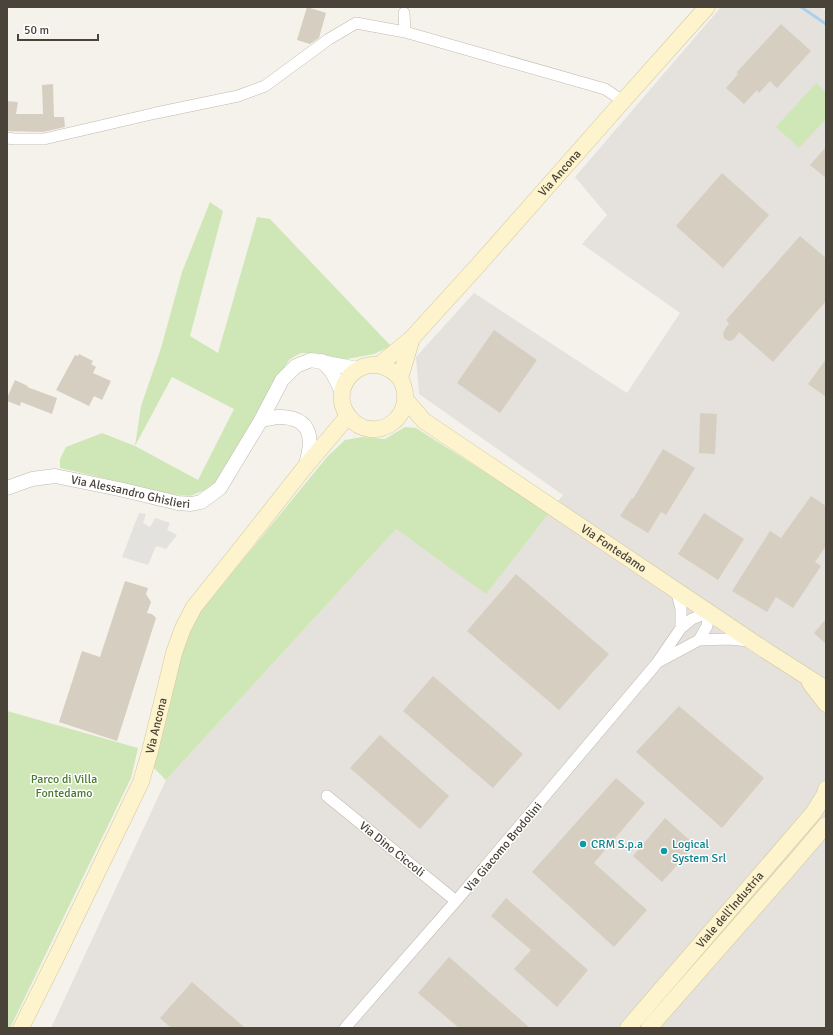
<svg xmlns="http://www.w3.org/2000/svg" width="833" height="1035" font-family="Signika,sans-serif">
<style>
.industrial{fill:#e5e1dc}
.green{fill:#cfe7b6;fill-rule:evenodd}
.parking{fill:#e4e2df}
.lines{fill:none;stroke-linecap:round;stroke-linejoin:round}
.stream{stroke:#abd0ee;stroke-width:3}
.building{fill:#d6cec1}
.minor-casing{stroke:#c0baae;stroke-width:12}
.tertiary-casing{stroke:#c0baae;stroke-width:15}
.secondary-casing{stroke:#d2c79c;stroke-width:17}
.minor{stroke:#fff;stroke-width:11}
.tertiary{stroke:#fff;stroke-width:14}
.secondary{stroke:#fdf3cd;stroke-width:16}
.culture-dot{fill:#0f9aa8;stroke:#fff;stroke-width:1.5}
.labels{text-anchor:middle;stroke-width:3;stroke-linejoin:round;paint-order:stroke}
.street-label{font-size:12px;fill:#494339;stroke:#fff}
.park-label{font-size:12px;fill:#48792d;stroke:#fff}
.culture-label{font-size:12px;fill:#0d838f;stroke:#fff;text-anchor:start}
</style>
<rect width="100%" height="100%" fill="#f5f2eb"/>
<path class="industrial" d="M721 7H821L826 11V1028H51L166 780 396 529 486 593 563 495 419 394 416 357 474 293 627 393 680 313 582 244 607 215 575 177Z"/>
<path class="green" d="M816 83 826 92V119L799 148 776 127Z
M210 202 223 211 190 336 218 353 257 217 270 219 391 346 374 354 342 360 315 353H301L290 359 281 372 216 483 205 490 190 496 171 494 60 468V459L66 447 102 433 135 446 141 406 161 348 182 272ZM172 377 234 409 198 480 135 446Z
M405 427 416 428 549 513 486 594 396 529 166 780 153 767 184 645 201 611 327 457 345 440 362 437 385 439Z
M7 711 138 748 131 778 10 1028H7Z"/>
<path class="parking" d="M139 513 146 514 143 523 150 527 155 518 170 523 167 530 177 535 166 549 156 546 148 565 122 557Z"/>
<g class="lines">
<path class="stream" d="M801 7 826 24"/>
</g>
<path class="building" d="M307 7 326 13 319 38 310 44 297 40Z
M781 24 811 51 777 88 770 81 759 93 757 90 744 104 726 88 738 74 737 72Z
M53 84 54 117H64L65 127 43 132 7 131V101L18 102 16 114H43L42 85Z
M826 147V178L810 165Z
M722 173 769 215 723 268 676 226Z
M800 236 826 258V301L773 362 739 332 734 339 730 341 727 340 724 338 723 333 729 323 726 320Z
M494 330 537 360 500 413 457 383Z
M79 354 93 361 91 364 96 367 93 373 111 381 102 400 94 396 89 406 56 390 75 355 78 356Z
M826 359V397L808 384Z
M15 380 28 386 27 387 57 398 52 414 21 402 20 406 7 401V398Z
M700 413 717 414 715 454 699 453Z
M663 449 695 468 666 515 661 512 648 533 620 516 632 498 633 499Z
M811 496 826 506V546L815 562 821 566 793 608 776 597 767 612 732 591 770 531 781 538Z
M704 513 744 539 718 580 678 554Z
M516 574 609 654 559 710 467 631Z
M125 581 148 588 146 594 151 602 147 613 152 614 156 618 117 741 59 722 82 651 100 657 117 605Z
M826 619V644L814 633Z
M433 676 523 754 493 788 403 711Z
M679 706 764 778 722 828 636 752Z
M380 735 449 796 420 829 350 768Z
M616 778 645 803 594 863 647 910 614 947 532 872Z
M665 818 695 845 662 882 633 856Z
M506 898 588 970 557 1007 514 969 531 950 491 916Z
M449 957 530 1028H459L418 993Z
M192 982 237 1021 245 1028H171L160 1018Z"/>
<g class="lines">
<defs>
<path id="minor" d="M404 13 405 32
M7 138 15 139H44L156 113 238 96 265 86 329 39 356 23 405 32 605 89 623 101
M681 628 692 619 709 612
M699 640 707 626 709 612
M660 661 699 640 729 639 749 641
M327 796 456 901
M345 1028 456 901 657 663 681 628V609L676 589"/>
<g id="tertiary">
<path d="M322 361 332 372 342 392"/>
<path d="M261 420C266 419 272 418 277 417 313 416 314 440 305 467"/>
<path id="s1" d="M7 488 32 479 55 476 119 489 178 503 191 504 201 502 220 488 261 420 272 399 282 380 296 366 311 360 358 369"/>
</g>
<g id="secondary">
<path id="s2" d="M379 365 412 338 481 262 623 101 707 7"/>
<path d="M400 378C368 343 324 386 349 417 373 447 421 417 400 378L412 338"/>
<path id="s3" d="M406 400 424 421 765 650 826 689"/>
<path d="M810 683 826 704"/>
<path id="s4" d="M21 1028 55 960 141 782 150 751 174 653 183 628 194 607 242 547 305 467 348 416"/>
<path id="s5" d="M628 1028 814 812 825 794 826 789"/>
<path d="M649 1028 791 866 826 825"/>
</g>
</defs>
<use href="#minor" class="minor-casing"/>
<use href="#tertiary" class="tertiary-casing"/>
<use href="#secondary" class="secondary-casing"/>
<use href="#minor" class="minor"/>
<use href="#tertiary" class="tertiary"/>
<use href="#secondary" class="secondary"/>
</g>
<g class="culture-dot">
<circle cx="583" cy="844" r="4"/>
<circle cx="664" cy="851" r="4"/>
</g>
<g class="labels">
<g class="street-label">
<text dy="4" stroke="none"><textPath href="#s2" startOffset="264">Via Ancona</textPath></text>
<text dy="4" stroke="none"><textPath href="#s1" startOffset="127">Via Alessandro Ghislieri</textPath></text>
<text dy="4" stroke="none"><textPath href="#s3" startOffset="256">Via Fontedamo</textPath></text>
<text dy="4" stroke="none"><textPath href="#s4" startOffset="332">Via Ancona</textPath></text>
<text transform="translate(503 847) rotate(-50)" y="4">Via Giacomo Brodolini</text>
<text transform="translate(392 849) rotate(39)" y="4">Via Dino Ciccoli</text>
<text dy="4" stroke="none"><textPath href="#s5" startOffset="156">Viale dell'Industria</textPath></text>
</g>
<g class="park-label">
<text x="64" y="783">Parco di Villa<tspan x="64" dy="14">Fontedamo</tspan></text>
</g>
<g class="culture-label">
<text x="591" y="848">CRM S.p.a</text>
<text x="672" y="848">Logical<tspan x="672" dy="14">System Srl</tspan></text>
</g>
</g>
<rect width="833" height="1035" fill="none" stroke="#494339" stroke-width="16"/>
<path d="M18 34v6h80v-6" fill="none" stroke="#494339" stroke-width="2"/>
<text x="24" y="34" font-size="12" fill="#494339" stroke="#ffffff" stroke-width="3" paint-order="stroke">50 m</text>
</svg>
